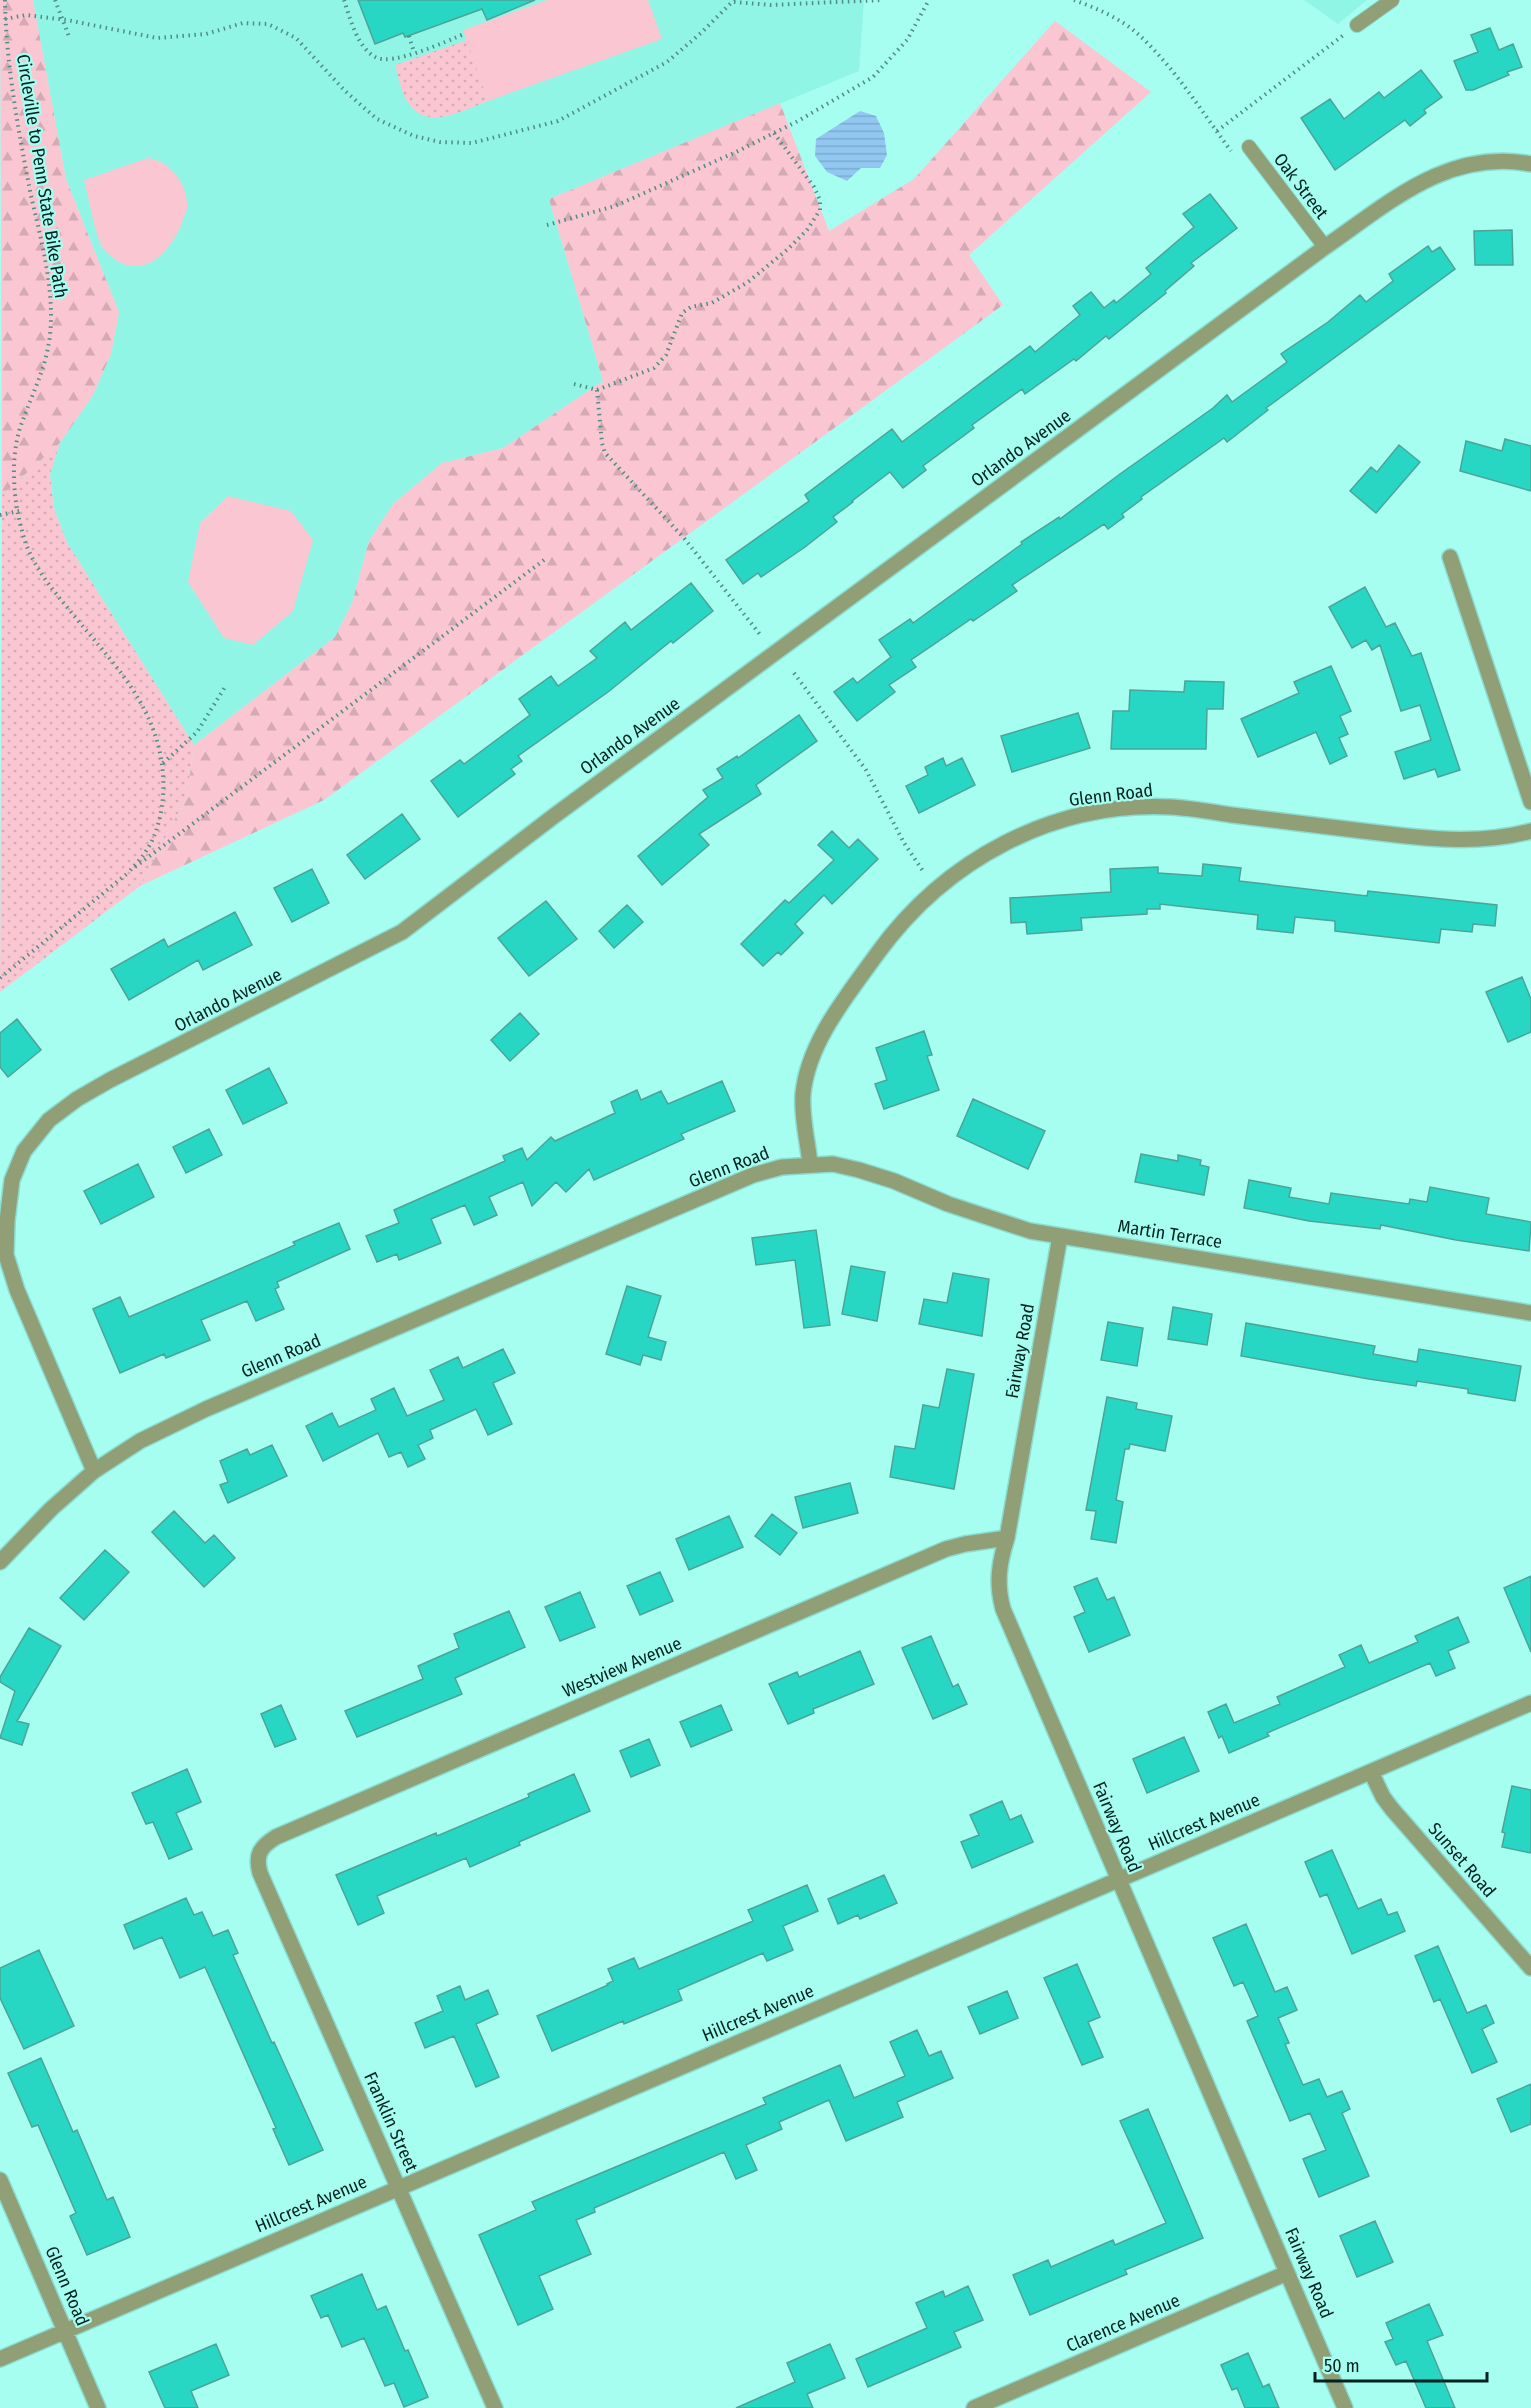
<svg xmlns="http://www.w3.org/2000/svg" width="1531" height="2408" font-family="'Fira Sans Condensed',sans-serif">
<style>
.built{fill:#90f5e5}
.grass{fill:url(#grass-dots)}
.forest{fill:url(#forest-firs)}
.garden{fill:#fac6d2}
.water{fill:url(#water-rules)}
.building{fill:#27d7c4;stroke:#4ca498;stroke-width:1.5}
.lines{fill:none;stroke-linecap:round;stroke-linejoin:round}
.lane-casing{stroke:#8bdbcf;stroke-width:16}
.street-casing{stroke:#8bdbcf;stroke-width:18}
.path{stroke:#508d84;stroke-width:4;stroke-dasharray:1.5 4.5;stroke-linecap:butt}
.lane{stroke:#919f76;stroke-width:14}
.street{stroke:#919f76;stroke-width:15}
.labels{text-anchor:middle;stroke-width:4.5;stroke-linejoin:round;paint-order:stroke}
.street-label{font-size:18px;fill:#00231f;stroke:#a6fef0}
</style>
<defs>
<pattern id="grass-dots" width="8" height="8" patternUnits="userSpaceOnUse" patternTransform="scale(1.5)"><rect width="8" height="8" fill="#fac6d2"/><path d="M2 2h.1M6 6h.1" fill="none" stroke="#d4aab4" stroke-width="1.8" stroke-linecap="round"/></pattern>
<pattern id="forest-firs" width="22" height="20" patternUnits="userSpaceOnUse" patternTransform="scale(1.5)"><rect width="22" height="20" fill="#fac6d2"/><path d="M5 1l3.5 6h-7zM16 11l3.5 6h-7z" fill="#d4aab4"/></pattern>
<pattern id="water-rules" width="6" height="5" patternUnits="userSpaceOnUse" patternTransform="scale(1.5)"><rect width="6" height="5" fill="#92c7f1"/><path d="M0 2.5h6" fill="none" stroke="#7cabce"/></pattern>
</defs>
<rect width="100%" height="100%" fill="#a6fef0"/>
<path class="built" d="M33 0H864L859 71 549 199 603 381 503 448 442 463 393 504 369 541 352 603 335 637 194 745 66 541 54 508 50 474 60 443 93 395 111 354 119 312 66 179Z
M1304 0H1367L1338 24Z"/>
<path class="grass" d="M467 40 488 101C462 110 426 133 407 101 401 91 398 76 395 65Z
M60 443 50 474 54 508 66 541 194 745 187 796 140 886 0 992 2 495Z"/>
<path class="forest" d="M0 0H33L66 179 119 312 111 354 93 395 60 443 2 495Z
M1055 21 1151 92 969 255 1003 305 324 800 140 886 187 796 194 745 335 637 352 603 369 541 393 504 442 463 503 448 603 381 549 199 780 103 829 231 914 179Z"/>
<path class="garden" d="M547 0H648L662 39 488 101 463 30Z
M148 158C170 161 188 184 187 207 187 211 184 216 183 220 174 246 149 278 119 262 113 258 106 253 102 247 95 235 88 195 84 180Z
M228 496 291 511 313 540 293 611 253 645 224 638 188 582 200 523Z"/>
<path class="water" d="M860 111 876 116 884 133 887 155 880 168H861L847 181 827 172 815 156 816 139Z"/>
<path class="building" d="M358 0H535L487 20 482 9 405 37 403 33 375 44Z
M1490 28 1499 50 1513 44 1522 67 1507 72 1509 75 1473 90H1466L1454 61 1478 52 1471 35Z
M1421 70 1442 97 1424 110 1426 113 1410 126 1405 120 1335 170 1301 118 1330 99 1344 119 1379 92 1384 98Z
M1210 194 1237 228 1191 263 1194 266 1165 291 1166 293 1109 339 1106 336 1076 361 1074 359 1025 394 1022 389 972 425 974 428 923 466 926 470 903 488 890 472 852 501 853 502 833 517 837 522 805 547 761 577 758 573 743 584 726 560 809 501 805 495 892 429 902 442 1030 346 1035 352 1080 315 1073 306 1091 292 1104 308 1114 300 1116 303 1151 274 1146 268 1194 227 1183 214Z
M1512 230 1513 265H1475L1474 231Z
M1428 246 1432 252 1440 247 1455 269 1266 408 1268 410 1227 442 1224 438 1141 497 1142 499 1122 514 1124 517 1108 529 1104 524 1012 585 1017 591 973 621 971 619 911 660 916 667 889 685 895 692 857 721 834 692 853 678 857 683 891 657 879 640 910 619 913 623 1022 544 1021 542 1059 517 1060 519 1120 474 1213 408 1227 395 1232 402 1287 362 1281 354 1328 322 1360 295 1366 302 1393 281 1389 274Z
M1505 439 1531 446V491L1460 471 1466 441 1502 451Z
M1399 445 1420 462 1376 513 1350 491 1371 467 1377 472Z
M691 583 713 611 673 643 671 641 608 692 518 756 522 761 511 769 515 774 458 817 431 781 460 760 464 764 530 715 519 699 551 676 558 686 597 658 590 651 625 622 631 630Z
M1365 587 1386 627 1395 623 1412 656 1421 653 1460 770 1438 777 1435 769 1404 779 1395 752 1431 740 1420 705 1401 711 1380 645 1372 650 1366 640 1352 648 1329 607Z
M1331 666 1351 711 1340 716 1348 734 1339 738 1347 756 1330 764 1316 732 1258 757 1241 719 1299 693 1294 682Z
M1185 681 1224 682 1223 709H1207L1206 749H1111L1113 711H1129L1130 690 1184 692Z
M1078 713 1090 748 1012 772 1001 736Z
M799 715 817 741 756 785 761 794 699 834 709 845 662 885 638 856 708 797 703 790 723 778 717 769 737 756 738 758Z
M943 758 946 766 962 758 975 785 919 813 906 786 928 775 925 767Z
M402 814 420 839 365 879 347 855Z
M832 831 849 848 858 839 878 859 832 904 824 895 795 924 803 933 781 955 778 952 763 966 741 944 785 900 789 903 834 860 818 845Z
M1203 864 1241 868 1239 881 1367 896 1368 891 1497 905 1495 926 1473 924 1472 932 1441 929 1439 943 1335 931V921L1295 917 1293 933 1257 929 1258 915 1160 904V909H1147V914L1081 918 1082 930 1027 934 1026 922 1011 923 1010 898 1111 892 1110 869 1158 867V873L1202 876Z
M312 869 329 903 292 922 274 888Z
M546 901 577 939 529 976 498 938Z
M627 905 643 922 614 948 599 931Z
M235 912 252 945 203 970 198 960 129 1000 111 969 164 939 168 947Z
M1522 977 1531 999V1032L1508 1042 1486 992Z
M520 1013 539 1034 510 1061 491 1040Z
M17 1019 41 1050 8 1077 0 1067V1033Z
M924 1031 932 1055 927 1056 939 1090 884 1109 875 1084 887 1080 876 1048Z
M269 1068 287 1103 243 1124 226 1090Z
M722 1081 735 1111 681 1134 684 1139 594 1180 589 1169 566 1192 556 1182 532 1206 523 1182 489 1197 497 1215 474 1225 465 1205 431 1219 441 1243 399 1260 397 1254 377 1262 366 1236 399 1223 394 1210 505 1161 503 1156 522 1148 527 1160 551 1137 555 1141 615 1113 611 1102 637 1090 641 1100 661 1091 668 1104Z
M973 1099 1045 1131 1028 1169 957 1136Z
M209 1129 222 1155 186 1173 173 1147Z
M1141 1154 1178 1161V1155L1201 1160 1200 1165 1209 1167 1204 1195 1135 1182Z
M138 1164 154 1197 101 1224 84 1191Z
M1249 1180 1291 1188 1289 1197 1329 1204 1331 1193 1409 1204 1410 1199 1427 1202 1430 1187 1489 1198 1486 1214 1531 1222 1529 1251 1456 1240 1381 1225 1380 1229 1309 1221 1244 1208Z
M339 1223 350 1249 277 1282 279 1287 275 1289 284 1309 256 1321 247 1301 201 1320 210 1340 166 1358 164 1354 120 1373 93 1309 120 1297 129 1317 295 1245 293 1242Z
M816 1230 830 1325 804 1328 795 1260 756 1265 752 1238Z
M851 1266 885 1272 877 1321 842 1314Z
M953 1273 989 1279 982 1336 919 1324 924 1299 947 1303Z
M627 1286 661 1296 648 1337 666 1342 661 1360 643 1355 640 1365 606 1354Z
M1173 1307 1212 1314 1207 1345 1168 1339Z
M1108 1322 1143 1328 1137 1366 1101 1360Z
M1246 1323 1375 1346 1373 1354 1417 1362 1419 1349 1521 1366 1515 1401 1468 1393V1389L1417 1381 1416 1386 1369 1379 1241 1356Z
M503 1349 515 1373 493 1383 512 1424 488 1435 476 1409 430 1430 433 1438 418 1445 425 1459 408 1467 401 1452 389 1457 378 1433 323 1461 306 1426 332 1413 339 1427 376 1410 371 1399 394 1388 407 1416 444 1400 430 1370 458 1357 463 1368Z
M947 1369 974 1374 954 1489 890 1477 895 1446 915 1449 923 1405 939 1408Z
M1107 1397 1137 1403 1136 1409 1172 1416 1165 1451 1130 1444 1129 1449H1125L1116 1500 1123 1502 1116 1543 1091 1539 1096 1511 1086 1510Z
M272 1445 287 1476 228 1503 220 1485 228 1482 220 1461 247 1449 250 1455Z
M850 1483 858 1513 803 1528 795 1497Z
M174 1511 205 1543 214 1535 235 1558 204 1587 152 1532Z
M772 1514 797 1533 780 1555 755 1536Z
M729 1516 743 1547 689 1570 676 1539Z
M105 1550 129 1572 84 1620 60 1598Z
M660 1572 673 1601 640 1615 627 1586Z
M1531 1576V1652L1504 1588Z
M1097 1578 1107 1600 1114 1597 1130 1635 1089 1652 1074 1617 1085 1612 1074 1587Z
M580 1592 595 1627 560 1641 545 1607Z
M509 1611 525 1647 455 1678 462 1694 357 1737 345 1711 423 1679 418 1666 459 1648 454 1634Z
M1458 1617 1469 1642 1448 1651 1455 1668 1436 1676 1430 1663 1267 1733 1269 1736 1229 1753 1222 1736 1219 1738 1208 1712 1226 1704 1234 1723 1280 1704 1277 1697 1345 1667 1339 1655 1361 1645 1369 1663 1418 1642 1415 1636Z
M29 1628 61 1646 17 1721 29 1724 22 1745 0 1738 15 1691 0 1682V1677Z
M931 1636 953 1687 958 1684 967 1704 933 1719 902 1648Z
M860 1651 874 1684 813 1709 814 1713 788 1724 769 1684 797 1672 799 1677Z
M281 1705 296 1739 275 1747 261 1714Z
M721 1705 732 1730 691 1747 680 1722Z
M1184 1737 1199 1771 1147 1793 1133 1759Z
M649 1739 660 1765 631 1777 620 1751Z
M187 1769 201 1802 176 1813 192 1849 169 1859 153 1822 146 1824 132 1793Z
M574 1774 590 1811 519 1842 520 1845 470 1867 466 1858 377 1896 384 1913 358 1925 336 1875 436 1833 437 1836 529 1797 528 1794Z
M1512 1786 1531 1790V1853L1502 1847 1505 1833 1502 1832Z
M1002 1801 1010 1820 1021 1815 1033 1842 972 1868 961 1842 979 1835 970 1815Z
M1332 1850 1358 1909 1381 1899 1388 1915 1397 1912 1405 1931 1352 1954 1327 1894 1320 1897 1305 1862Z
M884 1875 897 1903 860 1919 858 1915 838 1924 828 1899Z
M807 1885 818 1911 783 1926 793 1950 767 1961 763 1953 678 1990 682 2000 624 2024 623 2021 552 2051 537 2016 608 1985 607 1984 613 1981 608 1969 634 1958 639 1969 753 1921 748 1910Z
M186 1898 194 1915 202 1912 213 1936 228 1930 238 1953 233 1955 272 2043 274 2042 323 2150 289 2165 273 2129 276 2128 205 1967 180 1978 162 1937 134 1949 124 1925Z
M1246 1924 1275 1992 1287 1987 1297 2010 1278 2018 1289 2043 1285 2044 1303 2085 1319 2079 1327 2097 1342 2091 1350 2109 1342 2113 1369 2176 1319 2197 1303 2159 1326 2150 1310 2113 1290 2121 1247 2021 1258 2016 1243 1982 1234 1986 1213 1938Z
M1438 1946 1467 2013 1486 2005 1494 2023 1482 2029 1497 2062 1472 2073 1440 1999 1434 2002 1415 1956Z
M39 1950 74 2026 24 2049 0 1998V1968Z
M1077 1964 1100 2017 1088 2022 1103 2057 1082 2065 1044 1978Z
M460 1986 465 2000 488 1990 498 2014 476 2024 499 2077 476 2087 454 2036 425 2048 415 2023 443 2011 437 1996Z
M1007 1991 1018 2018 980 2034 968 2007Z
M917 2030 929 2056 941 2051 953 2078 897 2102 903 2117 846 2141 829 2100 779 2122 782 2129 746 2145 757 2170 736 2179 724 2152 594 2208 595 2212 576 2220 591 2254 539 2276 553 2309 518 2325 479 2235 536 2210 532 2202 766 2104 763 2098 840 2065 854 2098 905 2076 890 2042Z
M41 2058 73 2132 77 2130 107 2200 113 2197 130 2237 87 2255 70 2216 76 2213 38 2125 32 2127 8 2073Z
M1531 2084V2124L1511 2132 1497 2099Z
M1148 2109 1203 2238 1125 2270 1127 2274 1030 2315 1013 2275 1048 2260 1051 2267 1113 2240 1115 2245 1166 2223 1120 2121Z
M1375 2221 1393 2262 1357 2277 1340 2236Z
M362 2274 377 2310 386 2306 405 2351 408 2350 428 2397 404 2407 394 2383 385 2386 364 2338 342 2347 328 2315 321 2318 311 2296Z
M968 2286 983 2320 954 2332 961 2347 868 2387 856 2359 927 2328 916 2303 943 2291 945 2297Z
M1429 2304 1443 2335 1427 2341 1455 2408H1426L1406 2361 1396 2365 1385 2342 1393 2339 1386 2323Z
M216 2344 229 2375 191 2391 198 2408H165L149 2372Z
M830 2344 845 2378 807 2394 813 2408H736L795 2382 787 2363Z
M1248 2353 1263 2387 1269 2384 1279 2408H1245L1237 2388 1232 2390 1221 2365Z"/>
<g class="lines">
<defs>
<path id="lane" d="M1357 25 1392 0
M1249 147 1325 247"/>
<path id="street" d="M1450 557 1531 802
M810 1164C808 1142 801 1117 803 1094 808 1042 847 996 877 954 945 860 1053 801 1171 807 1191 808 1212 812 1232 815 1276 820 1319 826 1363 831 1419 838 1476 846 1531 831
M1060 1236 1007 1538C999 1563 996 1583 1003 1609L1345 2408
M94 1471 17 1290 6 1255 7 1221 12 1180 24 1151 49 1120 77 1099 110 1080 402 932 554 816 1325 247C1389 203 1448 148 1531 164
M0 1562 51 1509 94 1471 140 1441 206 1409 753 1175 782 1167 833 1164 859 1170 894 1181 948 1204 1030 1231 1531 1313
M1371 1772 1383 1797 1392 1809 1531 1968
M0 2180 98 2408
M0 2359 1531 1703
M495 2408 260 1873C255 1855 260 1847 276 1837L946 1549 965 1544 1007 1538
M974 2408 1287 2273"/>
</defs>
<use href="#lane" class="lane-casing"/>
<use href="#street" class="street-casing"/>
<path class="path" d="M5 0C6 64 18 128 30 191 39 232 51 273 51 316 51 362 34 387 20 428 9 464 14 509 26 544 35 568 51 588 67 607 109 660 158 703 163 775 165 799 160 831 146 851 141 859 134 866 128 873
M55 0 70 39
M344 0C350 18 357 47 375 57 391 67 447 41 464 34
M1074 0C1096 8 1122 19 1139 35 1175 68 1202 112 1231 151
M734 2 770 5 882 0
M5 19 26 15 67 20 157 38 206 34 243 23 268 24 296 38 345 91 377 119 414 136 440 142 472 143 558 121 667 62 701 33 734 0
M409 36 414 52
M1217 131 1345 34
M547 225 615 206 736 152 798 121 873 77 907 40 929 0
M574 384 597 390 654 368 666 355 682 313 691 307 712 303 748 282 788 249 807 230 820 210V200L814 187 774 133
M597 390 602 443 605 453 684 538 762 637
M0 515 19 511
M794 673 866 770 904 843 923 871
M163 763 197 732 225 687
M135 867 544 560
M0 978 129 872"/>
<use href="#lane" class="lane"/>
<use href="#street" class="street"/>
</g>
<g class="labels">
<g class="street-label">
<text transform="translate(42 176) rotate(81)" y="6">Circleville to Penn State Bike Path</text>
<text transform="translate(1301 186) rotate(53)" y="6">Oak Street</text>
<text transform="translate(1021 448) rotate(-36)" y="6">Orlando Avenue</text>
<text transform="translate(630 736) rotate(-36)" y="6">Orlando Avenue</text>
<text transform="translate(1111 795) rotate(-7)" y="6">Glenn Road</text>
<text transform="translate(228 1000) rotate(-27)" y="6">Orlando Avenue</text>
<text transform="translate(729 1167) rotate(-21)" y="6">Glenn Road</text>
<text transform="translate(1170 1234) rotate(9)" y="6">Martin Terrace</text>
<text transform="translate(1020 1351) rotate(-80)" y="6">Fairway Road</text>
<text transform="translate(281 1356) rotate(-23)" y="6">Glenn Road</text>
<text transform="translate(622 1667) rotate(-23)" y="6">Westview Avenue</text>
<text transform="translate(1204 1822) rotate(-23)" y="6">Hillcrest Avenue</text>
<text transform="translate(1117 1827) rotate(67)" y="6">Fairway Road</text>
<text transform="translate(1462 1860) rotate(49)" y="6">Sunset Road</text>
<text transform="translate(758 2013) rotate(-23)" y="6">Hillcrest Avenue</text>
<text transform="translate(391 2122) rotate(66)" y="6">Franklin Street</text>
<text transform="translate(311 2204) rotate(-23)" y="6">Hillcrest Avenue</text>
<text transform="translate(1309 2273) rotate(67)" y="6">Fairway Road</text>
<text transform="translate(67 2286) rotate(67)" y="6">Glenn Road</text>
<text transform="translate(1123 2323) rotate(-23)" y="6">Clarence Avenue</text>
</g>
</g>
<path d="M1315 2372v9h172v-9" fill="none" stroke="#00231f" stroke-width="3"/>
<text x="1324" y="2372" font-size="18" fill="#00231f" stroke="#a6fef0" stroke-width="4.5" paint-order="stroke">50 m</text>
</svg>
